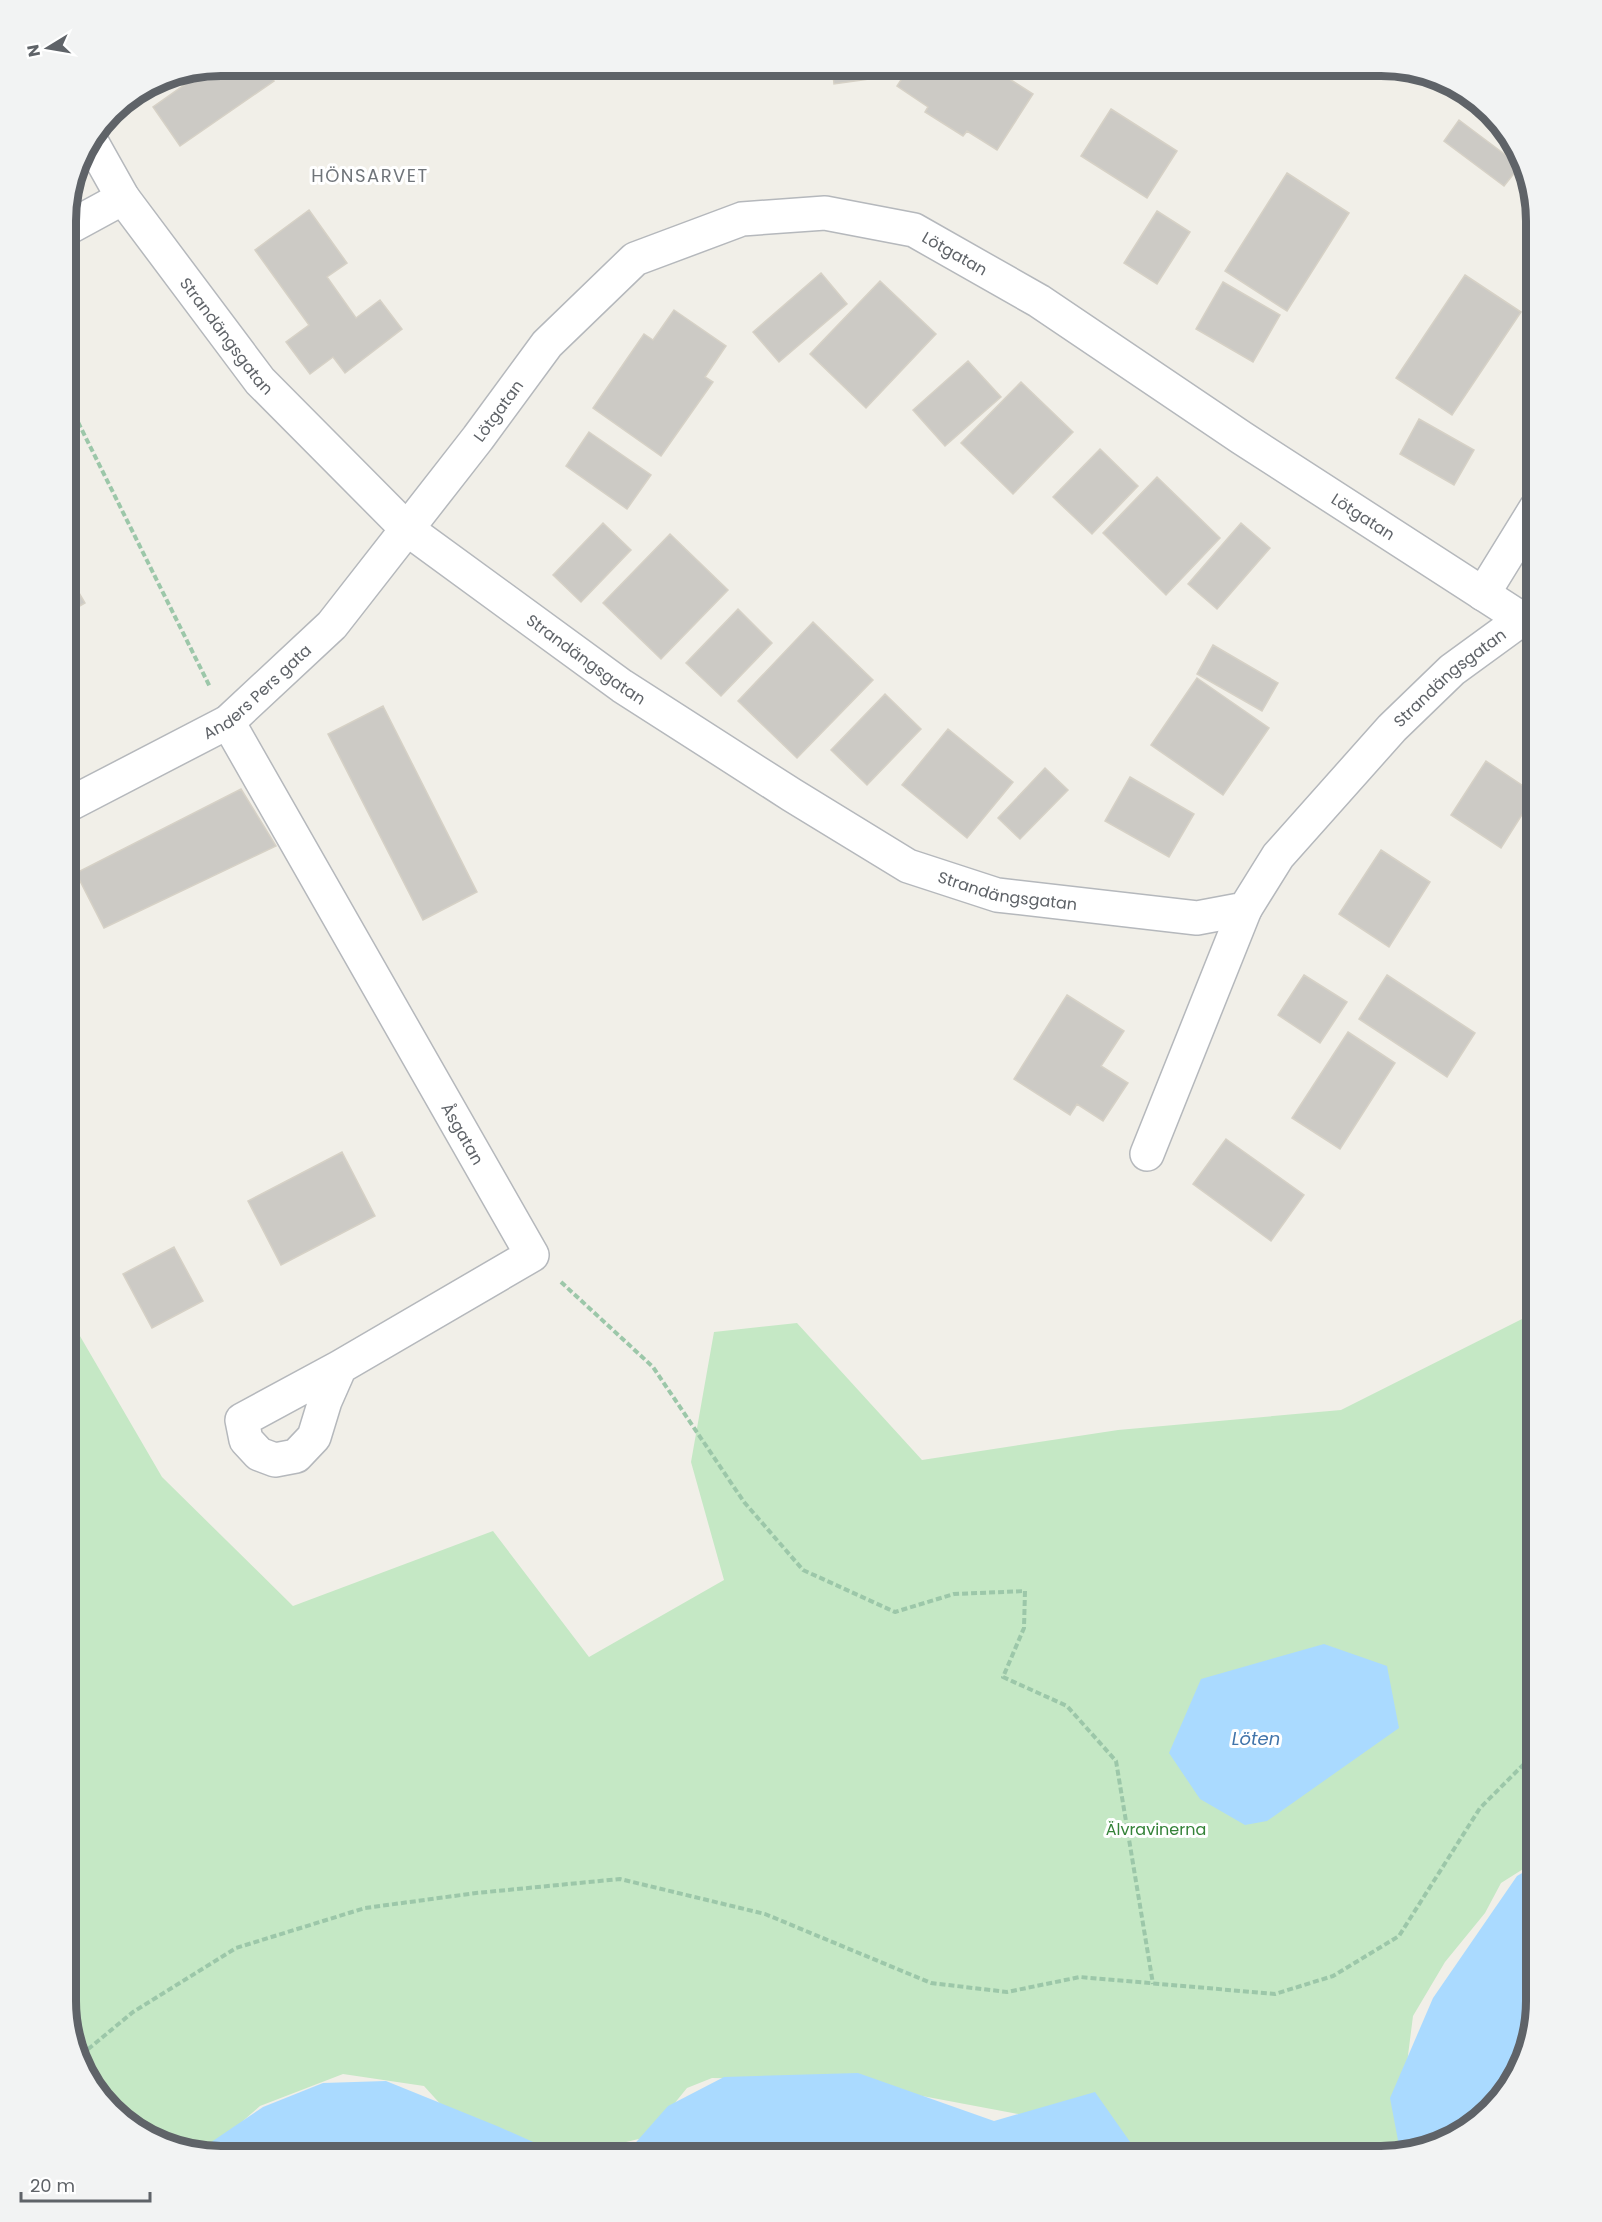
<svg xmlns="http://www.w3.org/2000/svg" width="1602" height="2222" font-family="Poppins,sans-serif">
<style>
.green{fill:#c5e8c5}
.water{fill:#aadaff}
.building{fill:#cccac5;stroke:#d6d1c6;stroke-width:1.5}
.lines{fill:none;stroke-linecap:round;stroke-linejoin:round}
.minor-casing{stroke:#b5b8bc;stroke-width:36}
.path{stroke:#9cc7a9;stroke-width:4;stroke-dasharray:6 3;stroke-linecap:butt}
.minor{stroke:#fff;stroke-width:33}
.labels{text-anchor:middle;stroke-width:6;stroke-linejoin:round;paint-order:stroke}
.street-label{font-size:16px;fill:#5f6368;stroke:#fff}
.park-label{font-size:16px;fill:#348238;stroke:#fff}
.neighbourhood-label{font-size:18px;letter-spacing:1.5px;fill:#70757a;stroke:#fff}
.water-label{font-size:18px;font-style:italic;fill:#4174aa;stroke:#fff}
.rim{fill:none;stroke:#5f6368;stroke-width:8}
</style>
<rect width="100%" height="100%" fill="#f1efe8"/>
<path class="green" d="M66 1312 162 1477 293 1606 493 1531 589 1657 724 1580 691 1462 714 1332 797 1323 922 1460 1118 1430 1341 1410 1536 1312V1861L1501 1883 1485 1913 1445 1962 1413 2016 1400 2118 1405 2149 1381 2156H1079L1018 2114 837 2080 712 2078 687 2088 647 2137 576 2154 482 2150 424 2086 343 2074 260 2106 205 2154 143 2135 87 2079 66 2001Z"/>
<path class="water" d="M1324 1644 1387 1666 1399 1728 1267 1821 1245 1825 1200 1799 1169 1753 1201 1679Z
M1536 1865V2001L1515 2079 1459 2135 1400 2151 1390 2098 1433 1998 1517 1876Z
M858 2073 994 2121 1095 2092 1140 2156H212L198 2151 263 2107 323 2083 386 2081 497 2126 558 2153 630 2149 668 2106 724 2077Z"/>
<path class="building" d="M221 66H264L274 81 180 146 153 107 207 69Z
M832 66H888L890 76 834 84Z
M910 66H1008L1003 75 1033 94 997 150 967 131 963 136 925 112 928 107 897 86Z
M1111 109 1177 151 1147 198 1081 156Z
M1459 120 1520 166 1504 186 1444 141Z
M1287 173 1349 213 1287 311 1225 271Z
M309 210 347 263 327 277 356 318 380 300 402 329 345 373 333 357 310 374 286 342 309 325 255 250Z
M1157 211 1190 232 1157 284 1124 263Z
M821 273 847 304 779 362 753 332Z
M1465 275 1521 312 1452 415 1396 378Z
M880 281 936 334 866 408 810 354Z
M1223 282 1280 315 1253 362 1196 329Z
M674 310 726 346 705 377 713 382 661 456 593 408 644 334 653 340Z
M968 361 1001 397 945 446 913 410Z
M1021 382 1073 432 1013 494 961 443Z
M1419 419 1474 450 1454 485 1400 454Z
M589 432 651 475 627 509 566 466Z
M1100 449 1138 486 1092 534 1053 497Z
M1157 477 1220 538 1166 595 1103 533Z
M603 523 631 550 581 602 553 575Z
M1241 523 1270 548 1217 609 1188 584Z
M670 534 728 590 661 659 603 603Z
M66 571 85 603 66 614Z
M738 609 772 643 721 696 686 663Z
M813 622 873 680 797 758 738 701Z
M1213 645 1278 683 1262 711 1197 674Z
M1197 678 1269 728 1223 795 1151 745Z
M885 694 921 729 867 785 831 750Z
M383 706 477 892 423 920 328 734Z
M948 729 1013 782 967 838 902 785Z
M1486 761 1535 794 1501 848 1451 815Z
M1045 768 1068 790 1020 839 998 818Z
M1130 777 1194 814 1169 857 1105 821Z
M241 789 276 846 104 928 76 873Z
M1381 850 1430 882 1389 947 1339 914Z
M1304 975 1347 1002 1320 1043 1278 1015Z
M1387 975 1475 1033 1447 1077 1359 1019Z
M1067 995 1124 1031 1101 1066 1128 1083 1103 1121 1077 1104 1070 1115 1014 1079Z
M1348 1032 1395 1063 1340 1149 1292 1118Z
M1226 1139 1304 1195 1271 1241 1193 1184Z
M342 1152 375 1216 281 1265 248 1201Z
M174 1247 203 1301 152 1328 123 1274Z"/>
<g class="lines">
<defs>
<g id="minor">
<path id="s1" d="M91 141 123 198 260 381 407 529 622 686 792 795 908 866 997 895 1197 918 1245 909 1278 856 1392 728 1452 670 1522 619"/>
<path d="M66 229 123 198"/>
<path d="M1483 594 1536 508"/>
<path id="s2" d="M228 722 532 1255 340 1367 242 1420 246 1440 259 1454 275 1460 296 1456 314 1437 325 1401 340 1367"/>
<path id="s3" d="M66 806 228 722 332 625 478 438 547 344 635 259 742 219 825 213 914 230 1039 301 1242 438 1522 619 1536 621"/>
<path d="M1147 1154 1245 909"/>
</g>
</defs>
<use href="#minor" class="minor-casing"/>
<path class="path" d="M66 398 210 687
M561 1282 653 1367 744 1502 803 1570 895 1612 954 1594 1025 1591 1024 1628 1003 1677 1067 1706 1116 1761 1153 1984
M81 2055 133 2012 236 1948 365 1908 476 1893 620 1879 765 1914 931 1983 1007 1992 1080 1977 1275 1994 1333 1976 1399 1936 1480 1808 1536 1752"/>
<use href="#minor" class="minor"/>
</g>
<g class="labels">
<g class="street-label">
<text dy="6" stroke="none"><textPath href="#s3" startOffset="1136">Lötgatan</textPath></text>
<text dy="6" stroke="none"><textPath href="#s1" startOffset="238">Strandängsgatan</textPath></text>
<text dy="6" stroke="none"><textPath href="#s3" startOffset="596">Lötgatan</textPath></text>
<text dy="6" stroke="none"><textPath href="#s3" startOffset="1622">Lötgatan</textPath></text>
<text dy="6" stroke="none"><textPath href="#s1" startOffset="724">Strandängsgatan</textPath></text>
<text dy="6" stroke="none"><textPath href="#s1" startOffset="1761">Strandängsgatan</textPath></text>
<text dy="6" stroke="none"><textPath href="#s3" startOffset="224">Anders Pers gata</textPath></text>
<text dy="6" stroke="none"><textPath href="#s1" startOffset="1210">Strandängsgatan</textPath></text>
<text dy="6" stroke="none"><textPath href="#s2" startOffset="474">Åsgatan</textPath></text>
</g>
<g class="park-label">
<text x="1156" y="1835">Älvravinerna</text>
</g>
<g class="neighbourhood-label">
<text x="370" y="182">HÖNSARVET</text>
</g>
<g class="water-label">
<text x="1256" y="1745">Löten</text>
</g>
</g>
<path d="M0 0H1602V2222H0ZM221 76H1381A145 145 0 0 1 1526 221V2001A145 145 0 0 1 1381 2146H221A145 145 0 0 1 76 2001V221A145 145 0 0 1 221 76Z" fill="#f2f3f3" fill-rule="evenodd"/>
<path class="rim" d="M221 76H1381A145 145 0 0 1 1526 221V2001A145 145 0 0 1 1381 2146H221A145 145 0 0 1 76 2001V221A145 145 0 0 1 221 76Z"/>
<g transform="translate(48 48) rotate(259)" stroke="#ffffff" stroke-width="4.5" paint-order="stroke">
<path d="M0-4.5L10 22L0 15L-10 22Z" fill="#5f6368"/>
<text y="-9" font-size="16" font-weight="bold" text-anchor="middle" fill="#5f6368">N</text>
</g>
<path d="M21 2192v9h129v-9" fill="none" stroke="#5f6368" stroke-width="3"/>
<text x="30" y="2192" font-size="18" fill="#5f6368" stroke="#ffffff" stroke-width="4.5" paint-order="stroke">20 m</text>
</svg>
